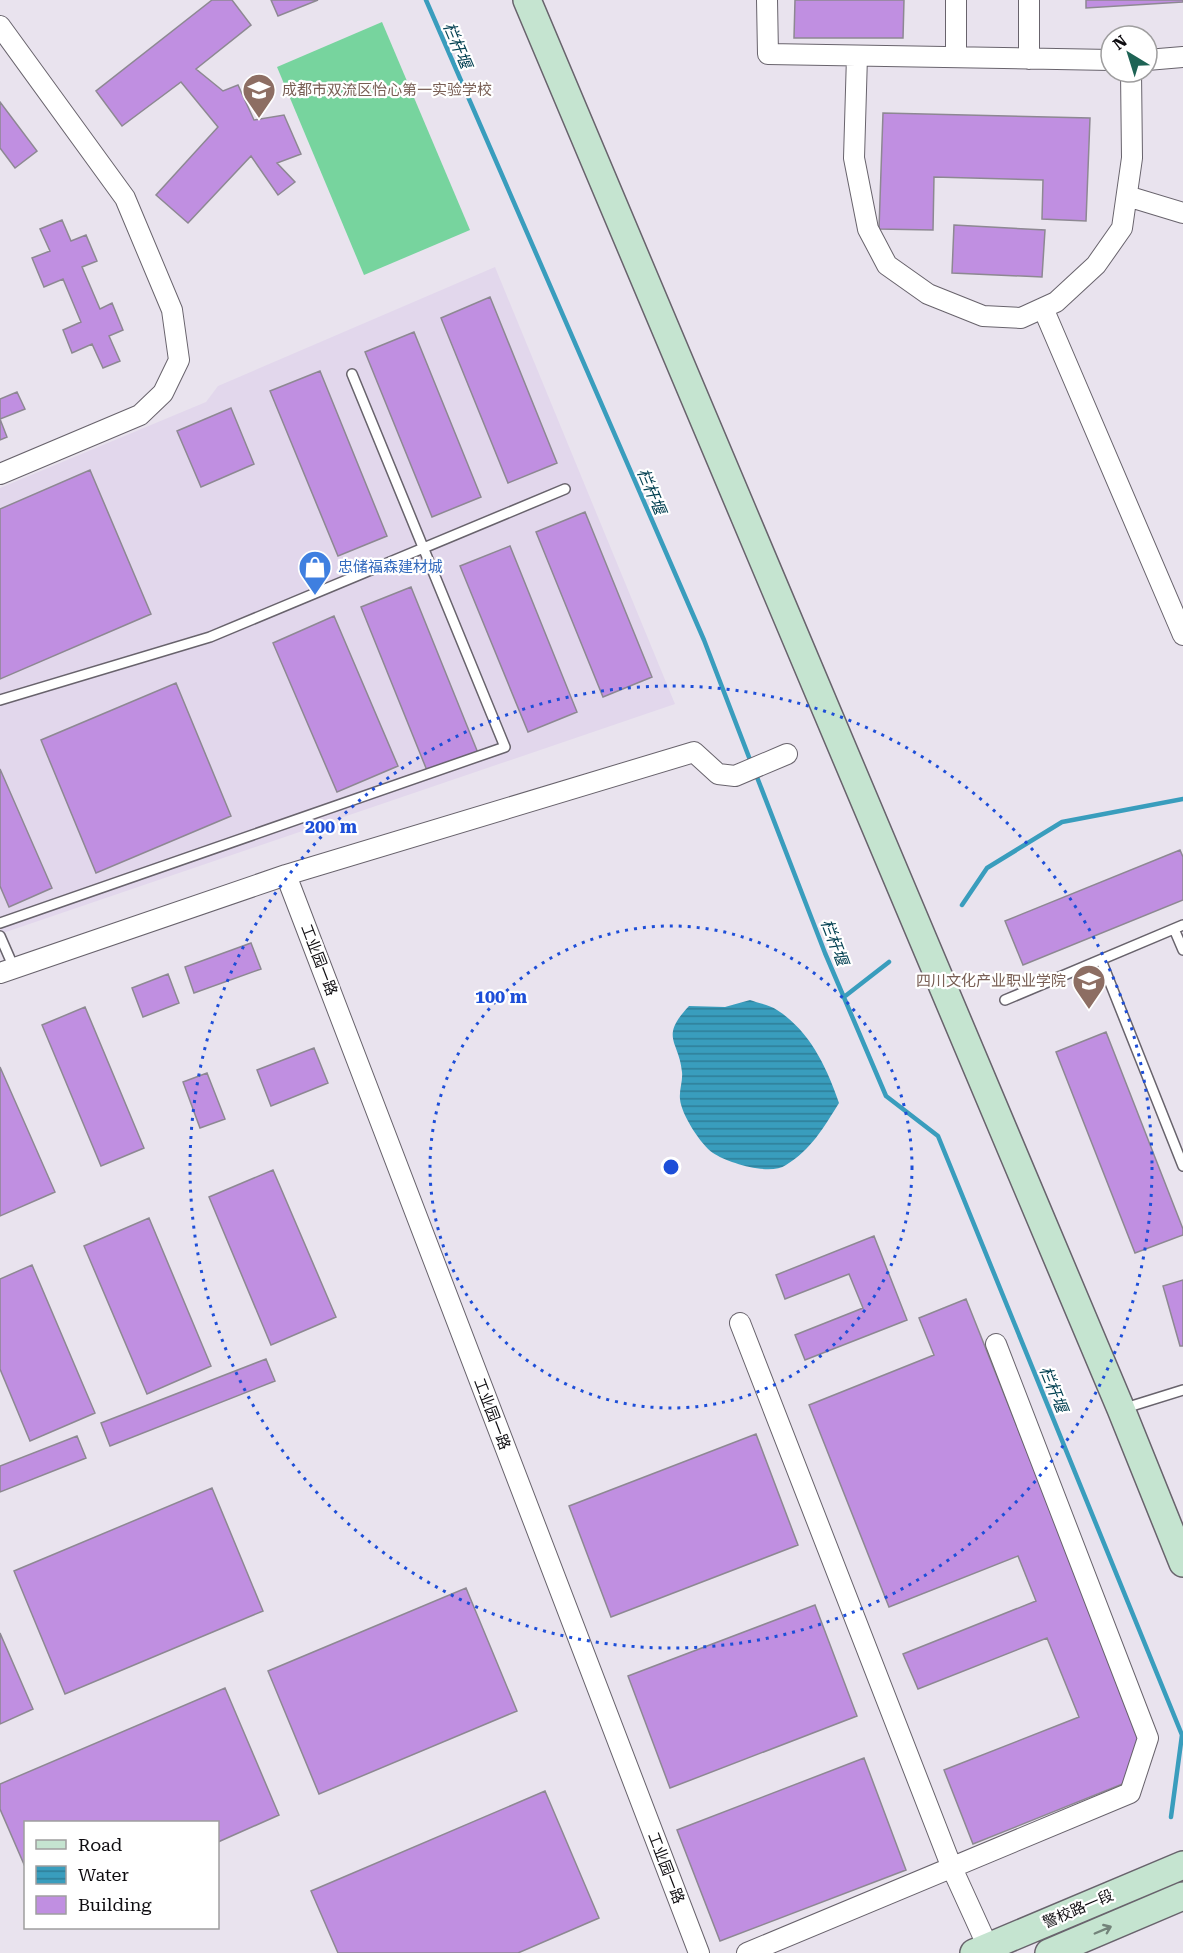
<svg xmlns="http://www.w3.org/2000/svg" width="1183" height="1953" font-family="'Roboto Serif','Noto Sans SC',serif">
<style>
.commercial{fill:#e2d7ec}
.pitch{fill:#77d49e}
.water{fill:url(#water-rules)}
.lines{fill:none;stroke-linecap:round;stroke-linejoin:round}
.stream{stroke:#399dbd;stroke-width:4.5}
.building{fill:#c08fe1;stroke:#8d8892;stroke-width:1.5}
.lane-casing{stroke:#68636c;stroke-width:12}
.street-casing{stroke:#68636c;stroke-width:22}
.secondary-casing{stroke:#68636c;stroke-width:30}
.lane{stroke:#fff;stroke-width:9}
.street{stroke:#fff;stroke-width:20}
.secondary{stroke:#c5e4d0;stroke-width:27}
.oneway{stroke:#73837a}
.ring{fill:none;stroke:#1d4ed8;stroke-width:3;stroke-dasharray:3 6}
.labels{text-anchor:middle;stroke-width:4.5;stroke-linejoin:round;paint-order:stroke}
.education-label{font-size:15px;fill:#785e54;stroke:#fff;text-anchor:start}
.shop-label{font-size:15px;fill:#366cbe;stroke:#fff;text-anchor:start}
.street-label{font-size:15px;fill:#0e0c10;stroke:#fff}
.water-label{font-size:16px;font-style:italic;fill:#044152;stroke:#fff}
.centre{fill:#1d4ed8;stroke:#fff;stroke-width:3}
.ring-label{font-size:18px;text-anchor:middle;font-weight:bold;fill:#1d4ed8;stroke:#fff;stroke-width:4.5;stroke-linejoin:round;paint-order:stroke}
</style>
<defs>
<pattern id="water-rules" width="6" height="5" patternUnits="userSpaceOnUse" patternTransform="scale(1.5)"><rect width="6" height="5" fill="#399dbd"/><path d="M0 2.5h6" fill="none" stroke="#2e7e98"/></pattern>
</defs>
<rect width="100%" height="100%" fill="#e9e3ee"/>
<path class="commercial" d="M495 267 675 704 0 934V488L206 402 218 386Z"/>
<path class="pitch" d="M382 22 470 230 364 275 277 67Z"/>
<path class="water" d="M750 1000C758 1003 770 1005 777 1010 810 1031 827 1068 839 1103 824 1127 811 1150 786 1165 770 1176 728 1163 713 1153 701 1145 681 1114 680 1099 679 1090 683 1081 682 1072 679 1040 659 1038 689 1006L725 1007Z"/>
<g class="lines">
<path class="stream" d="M426 0 704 640 752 765
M755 772 825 953 886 1096 938 1136 1182 1735 1171 1817
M962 905 987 868 1062 822 1183 799
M844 997 889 962"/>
</g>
<path class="building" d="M212 0H232L251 25 196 69 223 91 238 85 254 120 284 115 301 154 277 163 295 182 278 195 251 156 188 223 156 195 218 127 181 82 122 126 96 91Z
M271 0H318L278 16Z
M795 0H904L903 38H794Z
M1086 0H1183V2L1086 8Z
M0 102 37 151 15 168 0 148Z
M883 113 1090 118 1086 221 1042 219 1043 180 934 177 933 230 879 229Z
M62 220 71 241 86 235 97 261 82 267 100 309 112 303 123 330 109 336 120 361 103 368 92 344 72 353 63 330 81 322 63 279 44 287 32 258 50 251 40 229Z
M954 225 1045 230 1042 277 952 273Z
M490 297 557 463 508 483 441 318Z
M414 332 481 497 432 517 365 352Z
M320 371 387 536 338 556 270 391Z
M17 392 25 409 0 419 7 437 0 440V399Z
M231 408 254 464 201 487 177 431Z
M90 470 151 614 0 679V509Z
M585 512 652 677 603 697 536 532Z
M510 546 577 712 528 732 460 566Z
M411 587 478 753 428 773 361 607Z
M334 616 398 766 337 792 273 643Z
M176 683 231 816 96 873 41 740Z
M0 769 52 888 9 907 0 886Z
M1180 850 1183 857V900L1023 965 1005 921Z
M251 943 261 969 194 993 185 967Z
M168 974 179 1003 143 1017 132 988Z
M85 1007 144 1148 101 1166 42 1025Z
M1106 1032 1183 1229V1235L1135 1253 1056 1052Z
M314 1048 328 1083 271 1106 257 1070Z
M0 1067 55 1192 0 1216Z
M207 1073 225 1119 200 1128 183 1082Z
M273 1170 336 1317 271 1345 209 1197Z
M149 1218 211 1366 147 1394 84 1246Z
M874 1236 907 1320 805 1360 795 1335 863 1308 849 1274 785 1299 776 1275Z
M32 1265 95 1413 30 1441 0 1369V1279Z
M1183 1280V1346H1180L1163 1286Z
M966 1299 1142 1740 1125 1783 973 1844 944 1770 1079 1717 1047 1638 918 1689 903 1654 1036 1601 1018 1556 889 1607 809 1405 934 1355 919 1318Z
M266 1359 275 1381 110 1446 101 1423Z
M756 1434 798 1545 611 1617 569 1506Z
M77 1436 86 1458 0 1492V1466Z
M212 1488 263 1611 65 1694 14 1571Z
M466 1588 517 1711 319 1794 268 1671Z
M815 1605 857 1716 670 1788 628 1676Z
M0 1633 33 1709 0 1724Z
M225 1688 279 1815 218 1842V1822H26V1869L0 1809V1784Z
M864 1758 906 1870 720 1941 677 1830Z
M545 1791 599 1918 518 1953H338L311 1891Z"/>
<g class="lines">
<defs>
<path id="lane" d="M0 700 210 637 565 489
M0 923 505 747 352 374
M1174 929 1183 950
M0 936 14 968
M1101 960 1183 1166
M1005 1000 1183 925
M1122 1409 1183 1390"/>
<path id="street" d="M767 0 768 54 1111 60
M1029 0V59
M0 26 125 198 172 310 179 360 163 393 140 415 0 474
M857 56 854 158 868 229 887 265 928 294 983 316 1021 318 1056 302 1096 265 1122 228 1132 158 1131 72
M956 57V0
M1147 60 1183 57
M1127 196 1183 213
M1043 308 1183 635
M286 875 699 1953
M0 973 286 875 694 752 718 774 735 776 787 754
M740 1323 952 1868 988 1947
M747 1953 1130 1793 1148 1738 996 1344"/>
<path id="secondary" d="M527 0 1121 1409 1183 1563
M974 1953 1183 1865
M1049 1953 1183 1896"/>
</defs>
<use href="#lane" class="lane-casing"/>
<use href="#street" class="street-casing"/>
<use href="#secondary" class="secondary-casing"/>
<use href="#lane" class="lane"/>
<use href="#street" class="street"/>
<use href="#secondary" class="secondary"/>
</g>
<defs><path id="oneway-shaft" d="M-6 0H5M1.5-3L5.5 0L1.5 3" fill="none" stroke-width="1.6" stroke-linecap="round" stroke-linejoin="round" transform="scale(1.5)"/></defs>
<use class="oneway" href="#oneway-shaft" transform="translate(1103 1930) rotate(-23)"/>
<g class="ring">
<circle cx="671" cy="1167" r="241"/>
<circle cx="671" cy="1167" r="481"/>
</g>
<defs>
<symbol id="school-pin" viewBox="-11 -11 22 30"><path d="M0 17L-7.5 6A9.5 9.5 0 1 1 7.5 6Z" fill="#8d6e63" stroke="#fff"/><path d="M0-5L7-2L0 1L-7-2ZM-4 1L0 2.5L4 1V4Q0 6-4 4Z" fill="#fff"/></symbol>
<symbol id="shop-pin" viewBox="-11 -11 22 30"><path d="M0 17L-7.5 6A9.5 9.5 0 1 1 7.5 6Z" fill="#3f7fe0" stroke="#fff"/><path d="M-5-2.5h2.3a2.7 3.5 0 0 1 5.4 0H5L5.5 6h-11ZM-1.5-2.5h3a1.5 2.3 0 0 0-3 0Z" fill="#fff"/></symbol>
</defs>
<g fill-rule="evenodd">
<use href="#school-pin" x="240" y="71" width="38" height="52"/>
<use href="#shop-pin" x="296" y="548" width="38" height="52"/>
<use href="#school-pin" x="1070" y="962" width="38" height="52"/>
</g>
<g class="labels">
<g class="education-label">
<text x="282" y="95">成都市双流区怡心第一实验学校</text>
<text x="1066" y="986" text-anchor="end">四川文化产业职业学院</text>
</g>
<g class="shop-label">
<text x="338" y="572">忠储福森建材城</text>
</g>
<g class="street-label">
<text transform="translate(319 960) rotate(69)" y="5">工业园一路</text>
<text transform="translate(492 1414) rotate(69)" y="5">工业园一路</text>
<text transform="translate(666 1868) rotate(69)" y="5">工业园一路</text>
<text transform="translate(1078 1909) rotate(-23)" y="5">警校路一段</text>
</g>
<g class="water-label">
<text transform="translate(458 45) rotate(67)" y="6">栏杆堰</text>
<text transform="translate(652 491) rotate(67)" y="6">栏杆堰</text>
<text transform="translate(835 942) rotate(69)" y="6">栏杆堰</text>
<text transform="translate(1054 1389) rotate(68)" y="6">栏杆堰</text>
</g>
</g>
<circle cx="671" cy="1167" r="9" class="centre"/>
<g class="ring-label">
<text x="331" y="833">200 m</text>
<text x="501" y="1003">100 m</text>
</g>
<rect x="24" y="1821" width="195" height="108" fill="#ffffff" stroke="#9f9e9f" stroke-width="1.5"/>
<rect x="36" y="1840" width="30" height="9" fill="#c5e4d0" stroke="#9f9e9f" stroke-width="1.5"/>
<text x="78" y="1851" font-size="18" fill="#0e0c10">Road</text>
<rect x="36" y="1866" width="30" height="18" fill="url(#water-rules)" stroke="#9f9e9f" stroke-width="1.5"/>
<text x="78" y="1881" font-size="18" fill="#0e0c10">Water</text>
<rect x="36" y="1896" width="30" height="18" fill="#c08fe1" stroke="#9f9e9f" stroke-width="1.5"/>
<text x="78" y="1911" font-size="18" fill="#0e0c10">Building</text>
<g transform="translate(1129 54) rotate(322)"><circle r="28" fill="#ffffff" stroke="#9f9e9f" stroke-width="1.5"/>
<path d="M0-4.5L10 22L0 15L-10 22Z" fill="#1e6355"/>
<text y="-9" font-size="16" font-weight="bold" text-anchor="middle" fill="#0e0c10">N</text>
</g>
</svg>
